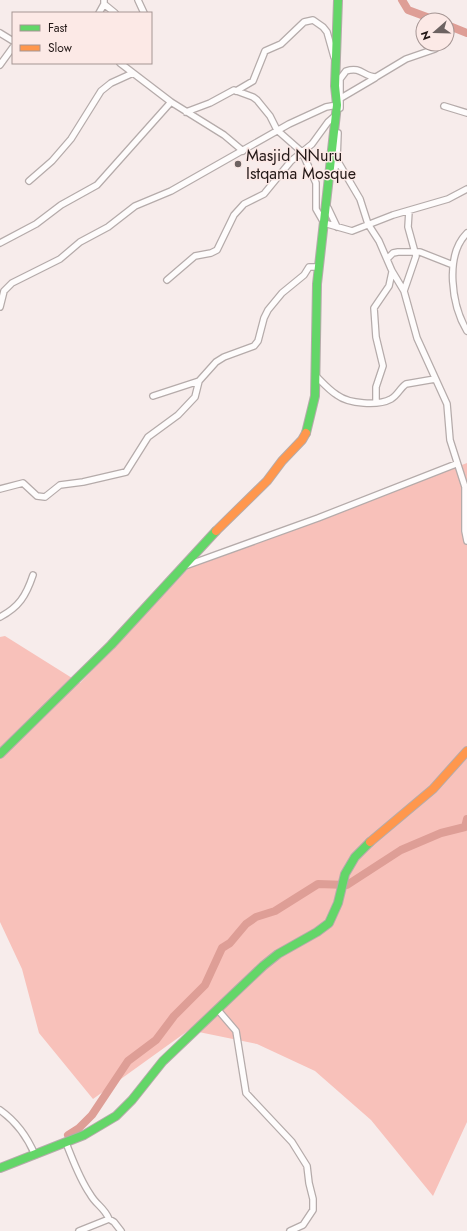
<svg xmlns="http://www.w3.org/2000/svg" width="467" height="1231" font-family="Jost,sans-serif">
<style>
.forest{fill:#f8c1ba}
.lines{fill:none;stroke-linecap:round;stroke-linejoin:round}
.river{stroke:#de9e96;stroke-width:8}
.street-casing{stroke:#b5abaa;stroke-width:8}
.fast-casing{stroke:#b5abaa;stroke-width:10}
.slow-casing{stroke:#b5abaa;stroke-width:10}
.street{stroke:#fefcfc;stroke-width:5.5}
.fast{stroke:#63d668;stroke-width:8}
.slow{stroke:#ff974d;stroke-width:8}
.poi-dot{fill:#6d6261;stroke:#fce9e6;stroke-width:1.5}
.labels{text-anchor:middle;stroke-width:3;stroke-linejoin:round;paint-order:stroke}
.poi-label{font-size:16px;fill:#231817;stroke:#fce9e6;text-anchor:start}
</style>
<rect width="100%" height="100%" fill="#f7eceb"/>
<path class="forest" d="M467 463V1122L433 1196 371 1120 315 1071 257 1044 189 1030 93 1099 39 1033 22 969 0 922V637L5 636 80 683 189 568Z"/>
<g class="lines">
<path class="river" d="M402 0 408 10 435 20
M447 25 467 33
M68 1135 79 1128 92 1115 128 1061 156 1040 174 1016 205 985 222 948 230 943 246 924 256 917 275 911 318 884 347 885 401 850 441 833 465 827 467 819"/>
<defs>
<path id="street" d="M104 0V4L115 13
M138 0 144 13
M99 13 104 4
M0 33 13 41
M120 63 171 102 224 135 243 151
M0 65 13 47
M236 91 253 81 265 51 281 44 304 22 313 20 323 27 327 32 334 57
M341 98 375 78
M444 106 467 113
M340 108V79L346 71C362 66 363 77 376 77L406 59 435 49
M186 112 210 103 234 90 253 97 257 100 270 116 277 130 302 152 316 183V209L324 223 352 231 393 215 448 199 467 189
M337 160 360 199 368 224 379 241 392 271 404 291 417 338 447 404 450 440 465 487V531L467 541
M333 176 337 160 338 133
M29 181 52 161 71 139 101 91 111 83 133 73
M328 208 337 227
M467 233C444 256 452 306 467 331
M0 243 36 224 61 205 97 185 171 102
M387 259 393 253 398 252H420L453 265
M167 280 195 256 211 253 217 250 234 215 244 204 264 194 291 161 312 144 328 122 336 115
M404 291 416 256 408 227 409 211
M0 307 4 291 12 283 60 259 80 242 108 227 135 206 171 191 289 124 326 107 337 105
M316 376C323 383 329 390 337 395 349 404 378 406 391 399 398 395 400 388 406 384L435 379
M153 396 199 381 216 362 224 357 254 346 258 341 264 318 268 310 282 293 304 275 309 267H319
M376 403V387L383 366 376 337 374 308 389 286 392 272
M0 489 23 483 37 496 45 497 60 485 83 482 126 472 148 437 178 415 195 397 199 381
M185 566 318 518 456 464
M0 617C19 607 26 596 33 575
M218 1010 236 1031 246 1093 292 1142 307 1166 309 1183 313 1199V1210L303 1225 290 1231
M0 1110C17 1122 27 1136 35 1155
M66 1143C73 1160 79 1178 90 1194 96 1205 104 1207 109 1219
M79 1231 109 1219 114 1222 121 1231"/>
<path id="fast" d="M306 433 315 396 317 284 337 105 335 86 338 0
M0 754 111 645 216 531
M0 1168 84 1135 116 1116 132 1100 163 1061 263 966 278 954 317 932 329 923 338 903 345 874 355 857 370 842"/>
<path id="slow" d="M216 531 267 481 282 461 302 440 306 433
M370 842 433 789 467 751"/>
</defs>
<use href="#street" class="street-casing"/>
<use href="#fast" class="fast-casing"/>
<use href="#slow" class="slow-casing"/>
<use href="#street" class="street"/>
<use href="#fast" class="fast"/>
<use href="#slow" class="slow"/>
</g>
<circle class="poi-dot" cx="238" cy="164" r="4"/>
<g class="labels">
<g class="poi-label">
<text x="246" y="161">Masjid NNuru<tspan x="246" dy="18">Istqama Mosque</tspan></text>
</g>
</g>
<rect x="12" y="12" width="140" height="52" fill="#fce9e6" stroke="#a59593"/>
<rect x="20" y="25" width="20" height="6" fill="#63d668" stroke="#a59593"/>
<text x="48" y="32" font-size="12" fill="#231817">Fast</text>
<rect x="20" y="45" width="20" height="6" fill="#ff974d" stroke="#a59593"/>
<text x="48" y="52" font-size="12" fill="#231817">Slow</text>
<g transform="translate(435 32) rotate(250)"><circle r="19" fill="#fce9e6" stroke="#a59593"/>
<path d="M0-3L7 15L0 10L-7 15Z" fill="#6d6261"/>
<text y="-6" font-size="11" font-weight="bold" text-anchor="middle" fill="#231817">N</text>
</g>
</svg>
